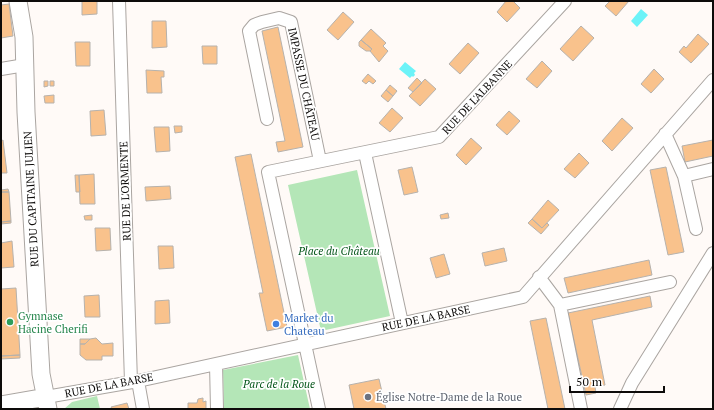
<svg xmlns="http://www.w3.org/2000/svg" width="714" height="410" font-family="'PT Serif',serif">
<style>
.green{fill:#b4e6b7}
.water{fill:#6cf3f8}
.building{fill:#f9c28c;stroke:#b6b2ad}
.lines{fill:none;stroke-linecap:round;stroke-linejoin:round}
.street-casing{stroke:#aaa5a1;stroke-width:14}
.secondary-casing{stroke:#aaa5a1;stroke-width:19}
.street{stroke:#fff;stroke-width:12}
.secondary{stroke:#fff;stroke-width:17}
.leisure-dot{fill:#2e9e5b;stroke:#fff;stroke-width:1.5}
.shop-dot{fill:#3f7fe0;stroke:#fff;stroke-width:1.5}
.worship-dot{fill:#6b7280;stroke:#fff;stroke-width:1.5}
.labels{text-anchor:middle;stroke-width:3.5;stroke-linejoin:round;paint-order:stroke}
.street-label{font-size:11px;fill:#0d0b0a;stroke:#fff}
.park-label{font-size:11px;font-style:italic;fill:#06571b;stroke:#fff}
.leisure-label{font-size:11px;fill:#27864d;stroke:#fff;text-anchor:start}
.shop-label{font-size:11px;fill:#366cbe;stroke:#fff;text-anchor:start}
.worship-label{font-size:11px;fill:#5b616d;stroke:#fff;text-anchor:start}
</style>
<rect width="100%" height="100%" fill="#fffaf7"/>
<path class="green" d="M357 170 390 316 321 331 288 185Z
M298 355 310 409H224L223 370Z
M97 396 100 409H64L72 402Z"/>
<path class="water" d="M641 9 648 15 637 27 631 21Z
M405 62 416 71 414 73 415 75 413 77 412 76 410 78 399 69Z"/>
<path class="building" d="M82 1H97V14L82 15Z
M506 1H513L520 8 507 22 497 12Z
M610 1H629L616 16 605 6Z
M9 4 13 36 1 38V5Z
M343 12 354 22 338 40 327 30Z
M152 21H166L167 47 152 48Z
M581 26 594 38 573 61 560 49Z
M278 27 303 147 278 152 276 142 285 141 262 31Z
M371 29 386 43 383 46 388 51 379 62 370 51 372 49 361 40Z
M698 34 709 44 691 63 679 52 684 46 686 48Z
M361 40 372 49 370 51H366L359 46V42Z
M75 42H90V66H76Z
M468 43 479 53 460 74 449 64Z
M202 46H217V64H203Z
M542 61 552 71 537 88 526 79Z
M654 69 664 79 651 93 641 84Z
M146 70 164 71V77H161L162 93H147Z
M368 74 376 81 373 84 369 81 366 84 362 81Z
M417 78 422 83 413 92 408 88Z
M425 79 436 89 420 106 409 96Z
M44 81H48V86L44 87Z
M50 81H54V86H50Z
M390 85 397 91 393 96 386 90Z
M386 90 393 96 388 102 381 96Z
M54 95V103H45L44 96Z
M392 108 403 118 390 132 379 123Z
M104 110 106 135 91 136 90 111Z
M509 111 520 121 507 135 496 125Z
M622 118 633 128 612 151 602 141Z
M174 126H182V132L175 133Z
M154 127H169L170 151 156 152Z
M471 138 482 148 466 165 456 155Z
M3 140 7 173H1V141Z
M713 140V156L685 162 682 146Z
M579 153 589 163 575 178 564 169Z
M251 154 287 327 267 331 259 293H263L235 157Z
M412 167 418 192 404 195 398 170Z
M666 167 684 252 668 255 650 170Z
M94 174 95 204H80L79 175Z
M75 175H79L80 192H76Z
M170 186 171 199 146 201 145 187Z
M8 189 9 192H1V190Z
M1 192H9L11 221 1 222Z
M548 200 559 210 542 228 532 219Z
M448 213 449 218 441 219 440 215Z
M92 215V220H85L84 216Z
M532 219 542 228 547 223 549 225 541 234 528 223Z
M11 221V223L1 224V222Z
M95 228H110L111 250 96 251Z
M12 241 14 267 1 268V243Z
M158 246H173L174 268 159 269Z
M504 248 507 261 485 266 482 253Z
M444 254 450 274 436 278 430 258Z
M649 260 652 275 568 293 564 278Z
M16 288 20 355 1 356V289Z
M99 295 100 317H85L84 296Z
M650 296 652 307 592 320 605 385 595 387 596 393 586 395 568 313Z
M169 300 170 323 155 324V301Z
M546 318 565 409H548L530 321Z
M96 338 102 344 113 343V356H102V360H86L80 355V344H85L90 339Z
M80 339H90L85 344H80Z
M20 355V358L1 359V356Z
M379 379 386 409H354L349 385Z
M203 398V402L206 401V409H188V403H197L198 399Z
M127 403 129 409H112L111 407Z"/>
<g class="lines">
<defs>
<path id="street" d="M119 1 131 382
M1 69 25 65
M267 119 249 31 254 25 262 22 279 18 291 22 320 161
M665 134 684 176 696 229
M365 153 402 323
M684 176 713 169
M539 277 560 305 581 409
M560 305 670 282
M216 364 217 409
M138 381 143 409
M46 397 138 381 523 297 713 80
M319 409 268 172 439 137 565 1
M620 409 632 383 713 253"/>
<path id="secondary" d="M18 1 24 37 26 112 41 374 48 409
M1 405 46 397"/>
</defs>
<use href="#street" class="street-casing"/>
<use href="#secondary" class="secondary-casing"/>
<use href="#street" class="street"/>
<use href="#secondary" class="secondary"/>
</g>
<circle class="leisure-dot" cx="10" cy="322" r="4"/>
<circle class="shop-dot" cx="276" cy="324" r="4"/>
<circle class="worship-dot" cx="368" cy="397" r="4"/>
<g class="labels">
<g class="street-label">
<text transform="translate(304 84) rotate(78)" y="4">IMPASSE DU CHÂTEAU</text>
<text transform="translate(477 97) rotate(-47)" y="4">RUE DE L'ALBANNE</text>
<text transform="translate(125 191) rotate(-92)" y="4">RUE DE L'ORMENTE</text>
<text transform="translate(31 199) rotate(-93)" y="4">RUE DU CAPITAINE JULIEN</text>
<text transform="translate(426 318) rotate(-12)" y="4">RUE DE LA BARSE</text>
<text transform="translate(109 385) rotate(-11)" y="4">RUE DE LA BARSE</text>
</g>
<g class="park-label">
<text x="339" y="255">Place du Château</text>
<text x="279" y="388">Parc de la Roue</text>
</g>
<g class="leisure-label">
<text x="18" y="320">Gymnase<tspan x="18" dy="13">Hacine Cherifi</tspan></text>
</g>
<g class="shop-label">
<text x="284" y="322">Market du<tspan x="284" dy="13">Chateau</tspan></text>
</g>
<g class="worship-label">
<text x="376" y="401">Église Notre-Dame de la Roue</text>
</g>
</g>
<rect width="714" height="410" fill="none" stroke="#0d0b0a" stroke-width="4"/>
<path d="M570 386v6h94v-6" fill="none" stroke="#0d0b0a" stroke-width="2"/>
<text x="576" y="386" font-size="12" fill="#0d0b0a" stroke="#ffffff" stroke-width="3" paint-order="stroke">50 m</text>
</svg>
